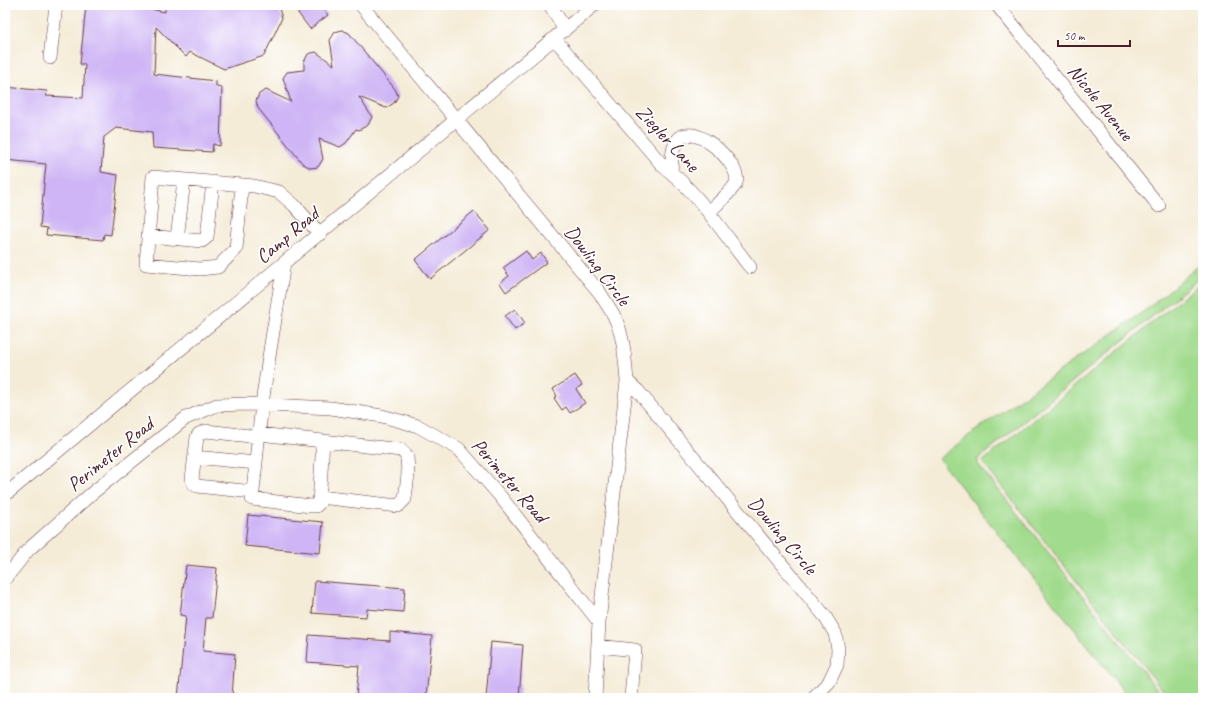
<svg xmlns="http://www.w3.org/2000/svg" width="1208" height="703" font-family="Caveat,sans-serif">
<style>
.green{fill:#a1db8d;stroke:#767d5c}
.building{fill:#cfb5f5}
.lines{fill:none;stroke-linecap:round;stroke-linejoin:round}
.minor-casing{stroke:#643e45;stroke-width:14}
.minor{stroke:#fff;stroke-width:13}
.labels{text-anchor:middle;stroke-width:3.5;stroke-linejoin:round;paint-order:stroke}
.street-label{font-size:20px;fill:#4a1f2b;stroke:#fff}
</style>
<rect width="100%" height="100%" fill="#fff"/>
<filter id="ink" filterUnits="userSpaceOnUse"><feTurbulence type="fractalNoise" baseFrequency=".025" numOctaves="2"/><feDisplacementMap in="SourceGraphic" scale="8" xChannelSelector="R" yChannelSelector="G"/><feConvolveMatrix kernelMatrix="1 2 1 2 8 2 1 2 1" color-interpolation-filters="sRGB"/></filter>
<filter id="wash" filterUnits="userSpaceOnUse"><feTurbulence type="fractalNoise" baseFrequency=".012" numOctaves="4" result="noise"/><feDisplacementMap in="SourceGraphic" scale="16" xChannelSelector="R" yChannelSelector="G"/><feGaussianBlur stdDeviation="0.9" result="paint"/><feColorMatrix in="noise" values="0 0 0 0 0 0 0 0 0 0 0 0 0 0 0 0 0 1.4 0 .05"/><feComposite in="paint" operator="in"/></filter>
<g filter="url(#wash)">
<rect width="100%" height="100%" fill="#f5ecd8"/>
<path class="green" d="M1203 262V275L978 459V464L1164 698H1129L939 459 968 436 1147 309Z
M1203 281V698H1169L982 462Z"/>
<g id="blocks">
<path class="building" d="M86 5H150V9L165 12V5H278L282 18 264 56 224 69 190 52 186 57 156 27 154 74 216 81V86L222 87 220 146 213 144 212 152 153 148 152 132 116 128 104 137 101 172 118 175 111 235 104 234 103 240 46 235 47 228 40 227 46 164 5 160V87L47 91 46 96 83 98 85 64H80Z
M292 5H320L328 15 310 29Z
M342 30 349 33 395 89 398 96 394 103 386 108 359 97 372 117 368 125 359 130 356 129 346 143 340 147 319 139 323 159 318 167 311 168 303 164 258 108 256 101 259 94 266 90 291 102 283 78 287 72 304 70V62L308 54 316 52 334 65 330 40 335 32Z
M474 211 490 230 430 279 415 260Z
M526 251 532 260 541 253 547 262 506 292 500 283 509 276 503 268Z
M515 309 525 323 515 330 505 316Z
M575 375 582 385 576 389 585 403 570 413 566 407 562 410 554 398 557 396 553 389Z
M248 515 323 522 320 553 245 546Z
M186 565 217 568 212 618H206L203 651 235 654 232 698H178L186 616 180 615Z
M315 581 405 588 403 612 367 609 366 617 312 613Z
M390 632 432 636 426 698H356L359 666 307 662 309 635 390 641Z
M491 642 523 645 519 698H486Z"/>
</g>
</g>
<g filter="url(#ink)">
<use href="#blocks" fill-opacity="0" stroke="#643e45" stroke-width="1"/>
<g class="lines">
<defs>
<path id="minor" d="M361 5 600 293C604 300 609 307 613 314 624 334 625 359 627 381L638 391 824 615 835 633 838 649 837 665 829 682 813 698
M550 5 560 21 564 31
M997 5 1159 206
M554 38 663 166C699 193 722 232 750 267
M50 58 56 5
M671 172C672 163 671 153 675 145 687 113 743 164 736 183 734 189 715 206 709 212
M242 185 236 249 218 267 200 269 146 264 153 177 254 186 279 192 294 205 320 234
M148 236 202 241 207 237 213 182
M177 239 184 180
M259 434 323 441 319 503 316 506H311L252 499C256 468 258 436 262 405 268 358 277 310 284 263
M195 457 256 463
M253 492 197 486 194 484 192 479 197 437 199 434 206 431 259 437
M5 495 594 5
M320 497 398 506 405 499 408 474 407 456 401 450 323 441
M5 579 28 550 91 494 186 418 217 405 247 404 331 408 382 416 418 426 459 449 500 496 599 622
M598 646 635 650 631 698
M595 698 599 622 627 381"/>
</defs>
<use href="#minor" class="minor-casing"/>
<use href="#minor" class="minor"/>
</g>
</g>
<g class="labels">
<g class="street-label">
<text transform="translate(1101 102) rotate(51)" y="7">Nicole Avenue</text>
<text transform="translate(668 138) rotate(47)" y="7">Ziegler Lane</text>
<text transform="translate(287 235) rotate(-40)" y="7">Camp Road</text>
<text transform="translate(598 265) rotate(53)" y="7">Dowling Circle</text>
<text transform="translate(110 454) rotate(-39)" y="7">Perimeter Road</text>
<text transform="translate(510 480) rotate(49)" y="7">Perimeter Road</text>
<text transform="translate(783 535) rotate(50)" y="7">Dowling Circle</text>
</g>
</g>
<rect width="1208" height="703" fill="none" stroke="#fff" stroke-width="20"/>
<path d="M1058 40v6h72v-6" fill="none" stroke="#4a1f2b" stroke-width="2"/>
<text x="1064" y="40" font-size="12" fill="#4a1f2b" stroke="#ffffff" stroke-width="3" paint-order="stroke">50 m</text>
</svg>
